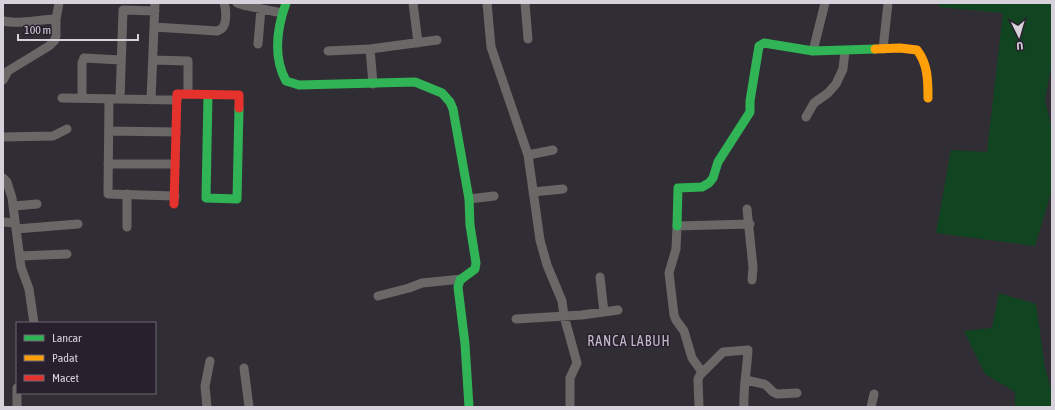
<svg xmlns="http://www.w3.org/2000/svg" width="1055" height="410" font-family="'Asap Condensed',sans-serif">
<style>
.green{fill:#114522}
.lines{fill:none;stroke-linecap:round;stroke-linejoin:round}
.street{stroke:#696867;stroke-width:9}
.fast{stroke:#30b455;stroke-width:9}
.slow{stroke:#ff9f0a;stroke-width:9}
.jam{stroke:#e5322d;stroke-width:9}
.labels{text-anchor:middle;stroke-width:3;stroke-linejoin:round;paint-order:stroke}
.quarter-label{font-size:14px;letter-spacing:1px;fill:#c4bacb;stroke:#28202d}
</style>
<rect width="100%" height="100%" fill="#312d34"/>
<path class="green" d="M939 3H1052V63L1045 100 1052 129V190L1035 246 936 233 951 150 987 152 1003 13 939 7Z
M999 293 1036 304 1045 368 1052 393V407H1015V392L985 374 964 331 992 328Z"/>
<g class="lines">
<path class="street" d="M237 3 243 5 282 13
M413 3 418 43
M487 3 491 47 528 155 540 240 547 265 562 301 564 316 577 363 570 378V407
M525 3 528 39
M3 21C20 25 39 19 56 19
M154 27 155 3
M258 44 261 9
M883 49 888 3
M328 51 370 49
M813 51 825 3
M153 60 188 61V94
M3 80 8 71 49 46 55 40 56 36V19L59 3
M373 84 370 49 437 40
M62 98 177 100
M82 98V63L84 58 121 60
M109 99 108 194 175 196
M120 99 123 10 155 11
M151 100 154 27 217 31C220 30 222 29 223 27 227 22 226 8 224 3
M806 117 814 103 828 93 836 84 843 69 845 51
M109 131 176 132
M3 137 53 136 67 129
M528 155 553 150
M108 164H175
M3 178 7 182 12 198 21 267 29 289 34 323
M533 192 563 189
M469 199 494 196
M14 206 37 204
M747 209 753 267 752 280
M3 222 15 223
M127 227V194
M16 229 78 224
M20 256 67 254
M600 277 604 312
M378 296 409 288 422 283 462 279
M516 319 582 315 618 310
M244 368 249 407
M702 372 692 358 684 331 676 320 674 315 669 273 676 249 677 226 750 224
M746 380 764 384 767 386 773 392 777 394 797 393
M17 388V407
M207 407 205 386 210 361
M699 407 698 379 700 375 723 352 748 350C747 369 743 388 744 407
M871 407 874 394"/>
<path class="fast" d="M286 3C277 28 273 57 286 81L299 85 415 82 442 93 450 102 453 109 469 199 470 225 476 263 475 269 460 280 458 287 465 344 469 407
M208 95 206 198 237 199 239 108
M677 226 678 188 702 187 709 183 713 178 718 162 750 112V101L759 46 764 43 813 51 875 49"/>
<path class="slow" d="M875 49 900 48 917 50C928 64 928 81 928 98"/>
<path class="jam" d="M174 204 177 94 239 95V108"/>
</g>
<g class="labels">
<g class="quarter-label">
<text x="629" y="346">RANCA LABUH</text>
</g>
</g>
<rect width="1055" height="410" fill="none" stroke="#d6d1da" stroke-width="8"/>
<rect x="16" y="322" width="140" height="72" fill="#28202d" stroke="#6e6772"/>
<rect x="24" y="335" width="20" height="6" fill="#30b455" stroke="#6e6772"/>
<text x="52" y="342" font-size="12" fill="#d6d1da">Lancar</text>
<rect x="24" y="355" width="20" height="6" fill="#ff9f0a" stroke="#6e6772"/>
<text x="52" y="362" font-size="12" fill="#d6d1da">Padat</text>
<rect x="24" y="375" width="20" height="6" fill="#e5322d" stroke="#6e6772"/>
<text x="52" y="382" font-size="12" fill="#d6d1da">Macet</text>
<g transform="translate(1019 36) rotate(175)" stroke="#28202d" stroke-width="3" paint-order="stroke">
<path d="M0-3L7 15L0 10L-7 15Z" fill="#d6d1da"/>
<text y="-6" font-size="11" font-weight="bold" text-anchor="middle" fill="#d6d1da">U</text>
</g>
<path d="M18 34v6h120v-6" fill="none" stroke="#d6d1da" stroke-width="2"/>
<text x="24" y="34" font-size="12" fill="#d6d1da" stroke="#28202d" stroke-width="3" paint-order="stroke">100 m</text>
</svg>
